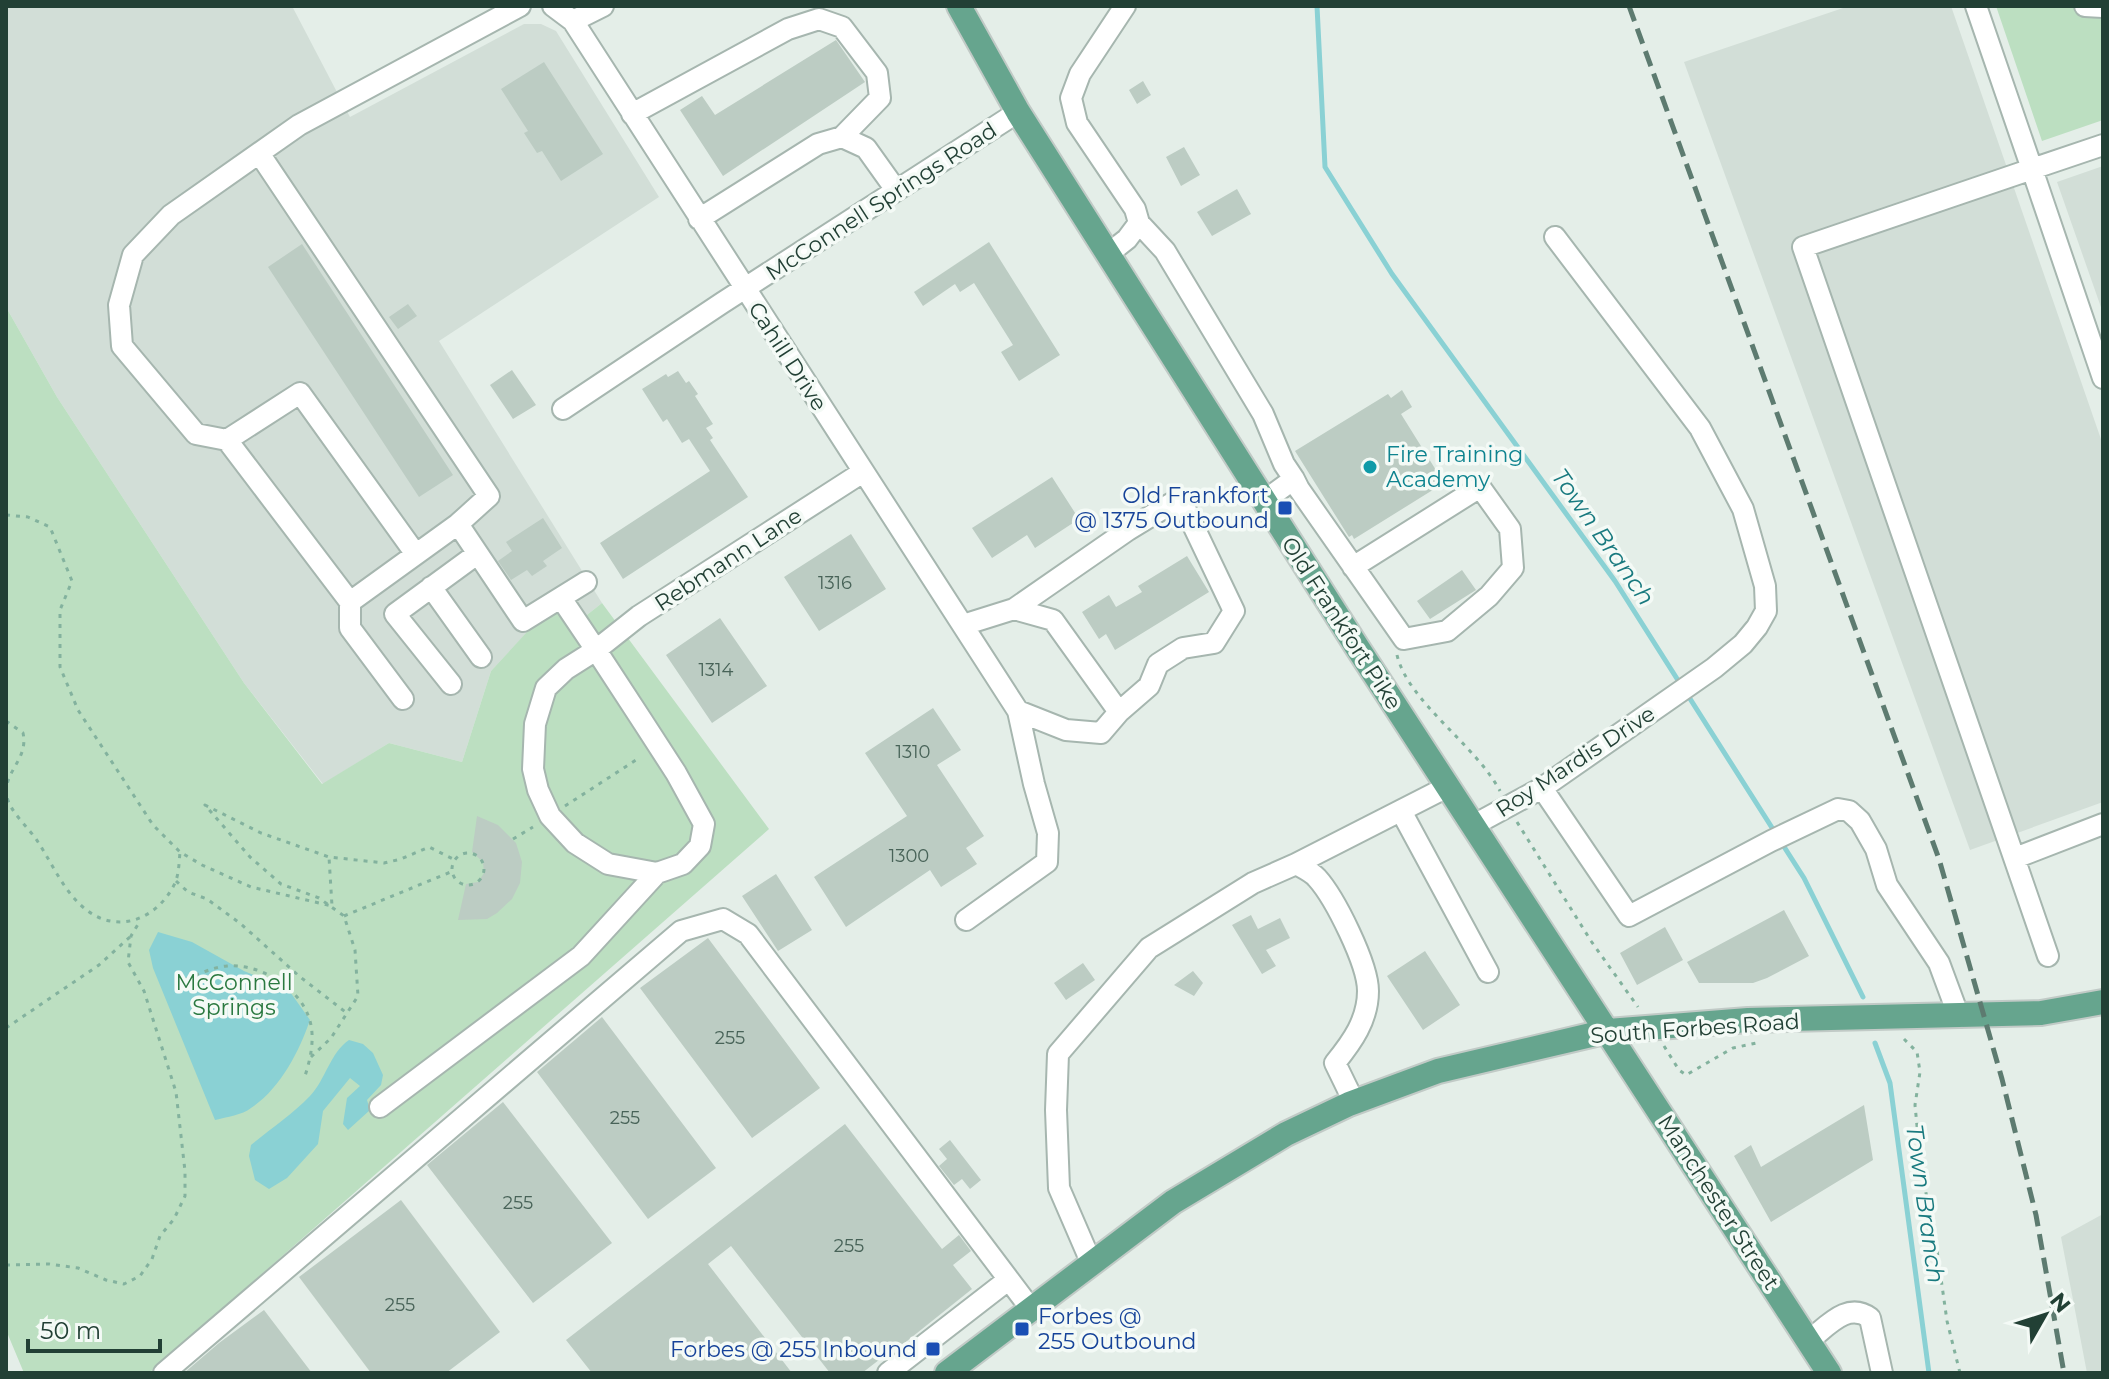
<svg xmlns="http://www.w3.org/2000/svg" width="2109" height="1379" font-family="Montserrat,sans-serif">
<style>
.built{fill:#d2ded7}
.green{fill:#bcdfc1}
.water{fill:#8ad1d4}
.lines{fill:none;stroke-linecap:round;stroke-linejoin:round}
.stream{stroke:#8ad1d4;stroke-width:5}
.building{fill:#bcccc3}
.minor-casing{stroke:#a6b6af;stroke-width:24}
.major-casing{stroke:#c1cac6;stroke-width:28}
.path{stroke:#83b29e;stroke-width:3;stroke-dasharray:4 6;stroke-linecap:butt}
.minor{stroke:#fff;stroke-width:20}
.major{stroke:#66a58e;stroke-width:24}
.rail{stroke:#5d7b70;stroke-width:5;stroke-dasharray:16 8;stroke-linecap:butt}
.culture-dot{fill:#0f9aa8;stroke:#f4faf6;stroke-width:3}
.transit-dot{fill:#1a4fb4;stroke:#f4faf6;stroke-width:3}
.labels{text-anchor:middle;stroke-width:7;stroke-linejoin:round;paint-order:stroke}
.number-label{font-size:18px;fill:#486358}
.street-label{font-size:22px;fill:#224035;stroke:#f4faf6}
.culture-label{font-size:22px;fill:#0d838f;stroke:#f4faf6;text-anchor:start}
.transit-label{font-size:22px;fill:#164399;stroke:#f4faf6;text-anchor:end}
.park-label{font-size:22px;fill:#2a7940;stroke:#f4faf6}
.water-label{font-size:24px;font-style:italic;fill:#197a7f;stroke:#f4faf6}
</style>
<rect width="100%" height="100%" fill="#e4eee8"/>
<path class="built" d="M6 6H292L350 117 524 24H541L556 31 659 197 439 341 602 603 573 626 551 607 491 671 462 762 389 743 323 784 244 683 57 397 6 307Z
M1849 6H1951L2103 445V802L1970 850 1684 62Z
M2103 166V313L2057 182Z
M2103 1214V1373H2087L2061 1237Z"/>
<path class="green" d="M1996 6H2103V120L2042 141Z
M6 307 57 397 244 683 322 784 389 743 462 762 491 671 551 606 573 626 602 603 769 829 149 1373H24L6 1330Z"/>
<path class="water" d="M158 932 192 942 244 971 288 989 310 1020C299 1052 280 1089 251 1108 242 1115 227 1117 215 1120L153 968 149 950Z
M349 1040 363 1044 373 1053 383 1075 381 1085 367 1100 370 1110 348 1130 343 1124 347 1098 360 1086 350 1078 323 1111 318 1144 287 1178 269 1189 255 1180 249 1156 251 1145C270 1129 293 1114 310 1096 326 1079 330 1053 349 1040Z"/>
<g class="lines">
<path class="stream" d="M1317 6 1325 167 1392 274 1615 581 1681 685
M1687 694 1776 834
M1781 842 1804 878 1863 997
M1875 1043 1890 1083 1929 1373"/>
</g>
<path class="building" d="M836 40 865 82 723 176 680 110 702 96 715 115Z
M544 62 603 154 561 181 542 151 537 153 524 133 528 131 501 89Z
M1143 81 1151 95 1137 104 1129 90Z
M1184 147 1200 175 1181 186 1166 157Z
M1237 189 1251 214 1212 236 1197 212Z
M989 242 1060 355 1019 381 1001 352 1013 345 974 283 960 292 955 284 923 306 914 292Z
M302 244 453 475 419 497 268 267Z
M408 304 417 316 398 329 389 317Z
M512 370 536 405 513 419 490 385Z
M678 371 686 383 689 381 698 394 695 396 713 424 706 428 713 438 710 440 748 497 623 579 600 543 710 471 689 439 682 443 667 419 663 422 642 389 666 374 668 377Z
M1402 390 1412 407 1401 414 1444 483 1354 539 1352 535 1349 537 1295 451 1388 394 1391 398Z
M1052 477 1079 519 1035 548 1027 535 992 558 972 528Z
M543 518 562 548 543 561 547 566 532 576 527 570 511 580 498 561 512 551 506 542Z
M851 534 886 589 819 631 784 577Z
M1187 556 1209 592 1115 650 1106 634 1099 639 1082 612 1109 595 1116 607 1142 592 1138 586Z
M1462 570 1476 590 1430 619 1417 601Z
M720 618 767 686 712 723 666 655Z
M933 708 961 750 937 765 984 836 966 848 977 864 941 887 930 870 846 927 814 877 907 816 865 753Z
M477 816 498 825 516 843 522 862 520 883 512 899 497 913 487 919 458 920 466 884 478 882 484 873 483 862 472 852Z
M776 874 812 930 778 951 742 896Z
M1784 910 1809 956 1767 978 1753 983H1699L1687 962Z
M1251 915 1258 929 1280 918 1290 938 1266 950 1276 966 1262 974 1232 925Z
M1665 927 1683 960 1637 985 1620 953Z
M708 938 820 1088 752 1138 640 988Z
M1425 951 1460 1005 1423 1030 1387 976Z
M1083 963 1095 980 1066 1000 1054 983Z
M1193 971 1203 983 1194 996 1174 985Z
M602 1017 716 1168 648 1219 537 1072Z
M503 1102 612 1243 533 1303 427 1165Z
M1864 1105 1873 1160 1771 1222 1734 1156 1751 1145 1761 1167Z
M845 1124 942 1249 959 1235 971 1251 953 1265 972 1289 902 1345 901 1343 862 1373H830L731 1246 708 1264 792 1373H592L566 1340Z
M950 1140 981 1180 970 1189 962 1179 954 1185 939 1166 947 1159 939 1149Z
M401 1200 500 1332 446 1373H371L299 1277Z
M264 1310 312 1373H184L219 1343Z"/>
<g class="lines">
<defs>
<path id="minor" d="M553 6 573 21 1018 711 1034 784 1048 833 1047 862 966 920
M1976 6 2032 169 1803 247 2048 956
M2085 6 2103 7
M573 21 603 6
M632 114 788 29 819 19 842 27 877 73 880 98 842 137
M2103 145 2032 169 2103 378
M259 153 489 496 458 524 523 621 586 582
M699 219 818 144 842 137 866 148 896 190
M1139 223 1165 251 1263 414 1284 464 1294 479
M1108 254 1127 239 1139 223 1135 209 1077 123 1071 98 1080 74 1125 6
M563 409 722 303 1018 112
M227 440 196 434 122 346 119 305 133 255 171 215 299 125 520 6
M1264 501 1294 479 1299 489 1404 639 1447 631 1489 596 1513 568 1510 529 1480 487 1353 567
M415 553 300 393 227 440 350 602 458 524
M431 587 481 657
M561 598 596 650 643 722 676 773 704 824 700 846 683 864 657 873 608 864 575 843 550 816 538 790 533 769 535 724 546 688 566 669 596 650 639 616 863 472
M350 602V628L403 699
M1014 609 1128 530 1177 500 1182 502 1234 611 1214 643 1183 648 1158 664 1149 686 1119 712
M963 625 1014 609 1053 620 1119 712 1101 733 1066 730 1018 711
M451 684 395 614 477 554
M1542 788 1629 916 1771 841 1838 809 1849 811 1860 821 1876 849 1887 885 1939 963 1959 1017
M1401 811 1488 972
M1472 826 1542 788 1714 668 1743 644 1757 627 1766 611 1765 586 1743 509 1700 428 1555 237
M2015 858 2103 824
M1296 864 1447 787
M380 1107 581 956 657 873
M1091 1262 1059 1188 1056 1110 1058 1054 1149 948 1253 883 1296 864C1303 868 1312 872 1317 878 1335 898 1368 964 1368 991 1368 1020 1352 1042 1335 1063L1354 1102
M1808 1341C1827 1327 1847 1301 1870 1318L1882 1373
M164 1373 681 931 723 919 748 934 1031 1309
M888 1373 1008 1280"/>
<path id="major" d="M959 6 1018 112 1357 647 1829 1373
M947 1373 1173 1202 1286 1134 1349 1104 1438 1071 1608 1031 1748 1020 2041 1013 2103 1002"/>
</defs>
<use href="#minor" class="minor-casing"/>
<use href="#major" class="major-casing"/>
<path class="path" d="M6 515 28 517 50 527 72 581 60 610V667L78 710 153 825 180 852 202 865 251 887 332 906 329 857
M1397 655C1408 702 1476 745 1500 791
M6 721 23 733C29 760 2 772 7 797 10 812 30 829 38 842 53 865 63 890 84 908 117 936 158 919 175 883 179 874 179 862 180 852
M565 806 636 760
M1517 822 1591 941 1638 1007
M513 839 533 827
M452 869a16 16 0 1 1 32 0a16 16 0 1 1-32 0Z
M176 881 188 892 207 899 241 924 299 976 348 1014
M344 916 453 871
M186 979C199 974 213 967 227 966 258 963 297 986 308 1015 316 1035 311 1057 305 1076
M6 1028 99 965 131 936
M1904 1039 1917 1052 1920 1072 1915 1105 1921 1168 1936 1243 1947 1321 1960 1373
M1664 1046 1679 1070 1686 1075 1733 1048 1761 1042
M311 1057 331 1038 358 996 355 950 344 916 319 898 281 884 250 857 205 805 261 833 329 857 384 863 401 859 429 847 455 860
M6 1265 49 1264 78 1268 106 1280 124 1284 140 1276 152 1259 160 1236 174 1219 185 1196V1171L176 1092 144 991 128 962 131 936 140 921"/>
<use href="#minor" class="minor"/>
<use href="#major" class="major"/>
<path class="rail" d="M1629 6 1939 859 2002 1079 2036 1215 2064 1373"/>
</g>
<circle class="culture-dot" cx="1370" cy="467" r="8"/>
<g class="transit-dot">
<rect x="1277" y="500" width="16" height="16" rx="4"/>
<rect x="1014" y="1321" width="16" height="16" rx="4"/>
<rect x="925" y="1341" width="16" height="16" rx="4"/>
</g>
<g class="labels">
<g class="number-label">
<text x="835" y="589">1316</text>
<text x="716" y="676">1314</text>
<text x="913" y="758">1310</text>
<text x="909" y="862">1300</text>
<text x="730" y="1044">255</text>
<text x="625" y="1124">255</text>
<text x="518" y="1209">255</text>
<text x="849" y="1252">255</text>
<text x="400" y="1311">255</text>
</g>
<g class="street-label">
<text transform="translate(881 201) rotate(-33)" y="8">McConnell Springs Road</text>
<text transform="translate(788 356) rotate(57)" y="8">Cahill Drive</text>
<text transform="translate(728 559) rotate(-33)" y="8">Rebmann Lane</text>
<text transform="translate(1342 623) rotate(57)" y="8">Old Frankfort Pike</text>
<text transform="translate(1575 761) rotate(-33)" y="8">Roy Mardis Drive</text>
<text transform="translate(1695 1028) rotate(-4)" y="8">South Forbes Road</text>
<text transform="translate(1719 1202) rotate(57)" y="8">Manchester Street</text>
</g>
<g class="culture-label">
<text x="1386" y="462">Fire Training<tspan x="1386" dy="25">Academy</tspan></text>
</g>
<g class="transit-label">
<text x="1269" y="503">Old Frankfort<tspan x="1269" dy="25">@ 1375 Outbound</tspan></text>
<text x="1038" y="1324" text-anchor="start">Forbes @<tspan x="1038" dy="25">255 Outbound</tspan></text>
<text x="917" y="1357">Forbes @ 255 Inbound</text>
</g>
<g class="park-label">
<text x="234" y="990">McConnell<tspan x="234" dy="25">Springs</tspan></text>
</g>
<g class="water-label">
<text transform="translate(1603 537) rotate(55)" y="8">Town Branch</text>
<text transform="translate(1925 1204) rotate(82)" y="8">Town Branch</text>
</g>
</g>
<rect width="2109" height="1379" fill="none" stroke="#224035" stroke-width="16"/>
<g transform="translate(2045 1315) rotate(51)" stroke="#f4faf6" stroke-width="6" paint-order="stroke">
<path d="M0-6L14 30L0 20L-14 30Z" fill="#224035"/>
<text y="-12" font-size="22" font-weight="bold" text-anchor="middle" fill="#224035">N</text>
</g>
<path d="M28 1339v12h132v-12" fill="none" stroke="#224035" stroke-width="4"/>
<text x="40" y="1339" font-size="24" fill="#224035" stroke="#f4faf6" stroke-width="6" paint-order="stroke">50 m</text>
</svg>
